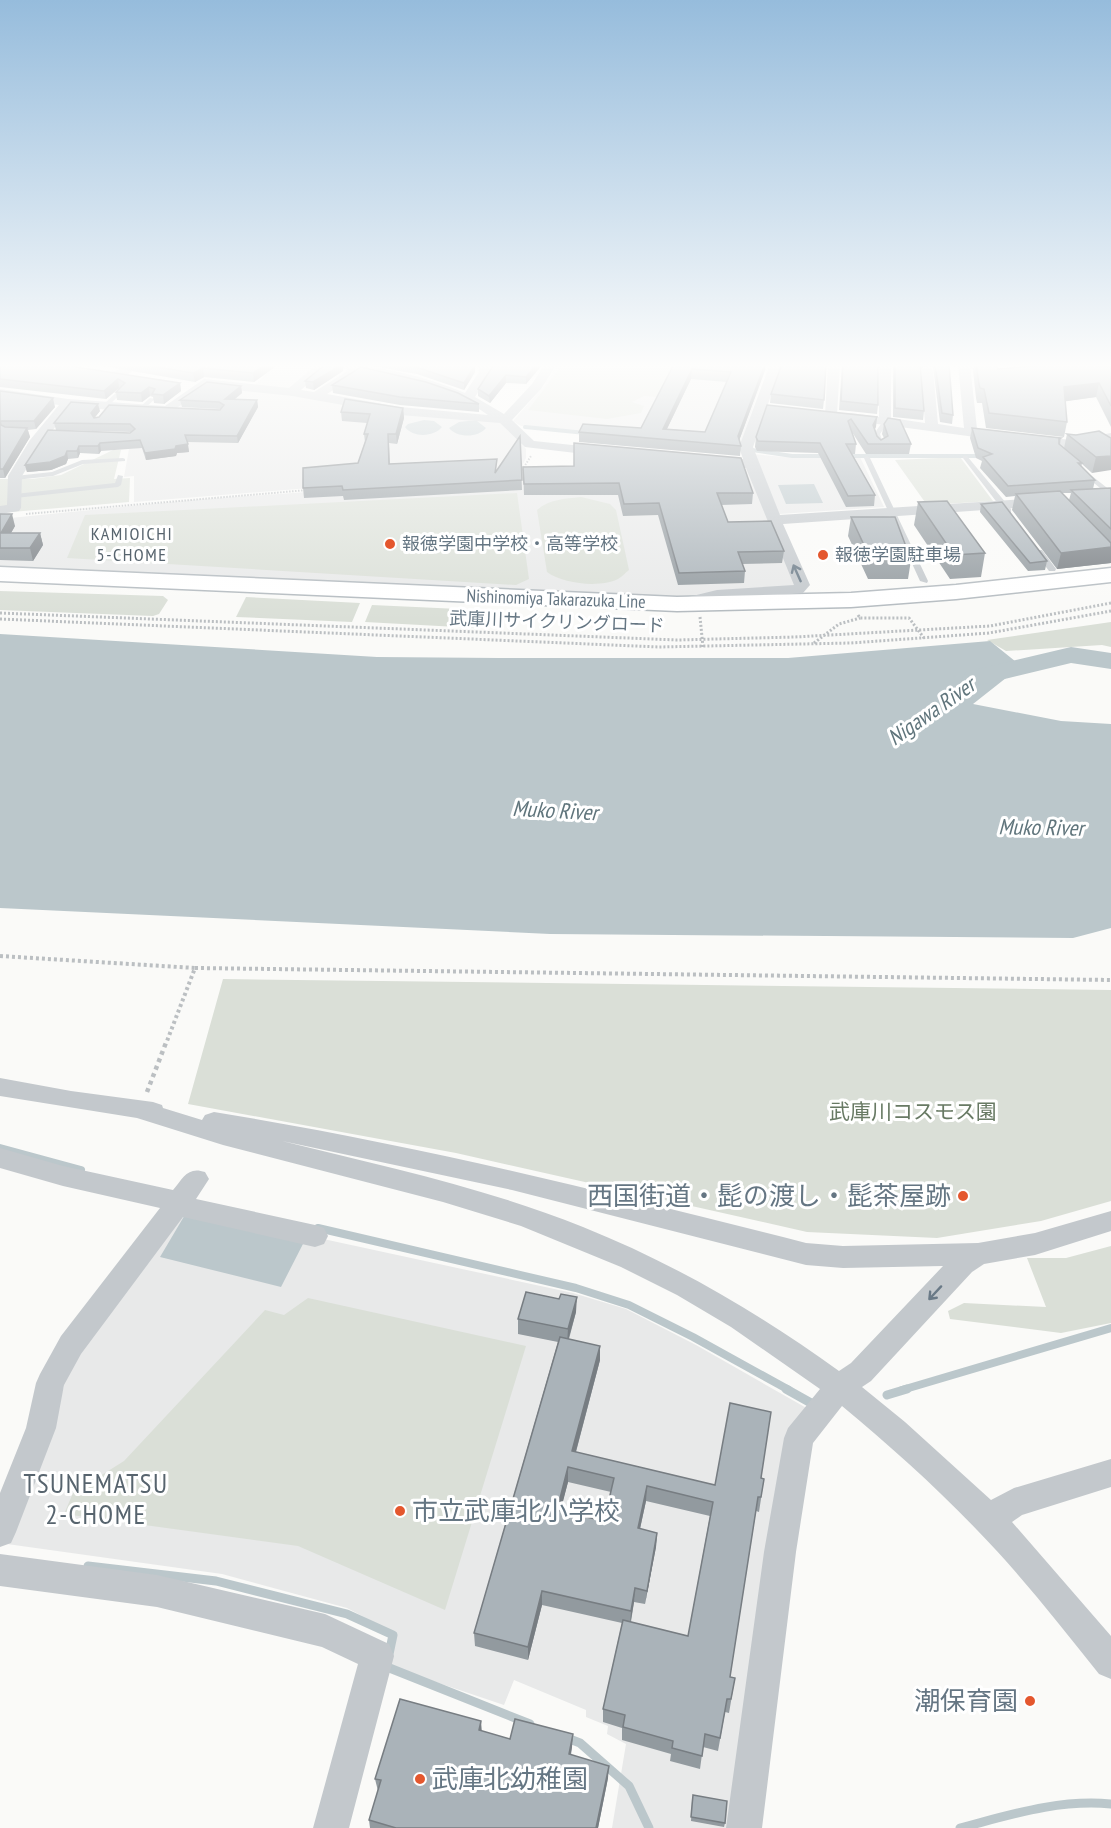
<svg xmlns="http://www.w3.org/2000/svg" width="1111" height="1828" font-family="'PT Sans Narrow','Noto Sans JP',sans-serif">
<style>
.built{fill:#e8e9e9}
.green{fill:#dadfd7}
.water{fill:#bbc7cb}
.lines{fill:none;stroke-linecap:round;stroke-linejoin:round}
.stream-far2{stroke:#bbc7cb;stroke-width:4}
.stream-far1{stroke:#bbc7cb;stroke-width:8}
.stream{stroke:#bbc7cb;stroke-width:9}
.river{fill:#bbc7cb;fill-rule:evenodd}
.secondary-casing{stroke:#b3babf;stroke-width:3}
.path-far3{stroke:#bbbfc2;stroke-width:2;stroke-dasharray:1.5 1.5;stroke-linecap:butt}
.path-far2{stroke:#bbbfc2;stroke-width:3;stroke-dasharray:2 2;stroke-linecap:butt}
.path-far1{stroke:#bbbfc2;stroke-width:4;stroke-dasharray:3 3;stroke-linecap:butt}
.path{stroke:#bbbfc2;stroke-width:4.5;stroke-dasharray:4 4;stroke-linecap:butt}
.lane{fill:#c3c8cc;fill-rule:evenodd}
.street{fill:#c3c8cc;fill-rule:evenodd}
.secondary{fill:#fff;fill-rule:evenodd}
.wall{fill:#929a9f;fill-rule:evenodd}
.shaded-wall{fill:#777d82}
.building{fill:#aab3b9;stroke:#777d82;stroke-width:1.5;fill-rule:evenodd}
.oneway{stroke:#6a7a87}
.poi-dot{fill:#e4572e;stroke:#fff;stroke-width:2}
.labels{text-anchor:middle;stroke-width:6;stroke-linejoin:round;paint-order:stroke}
.far-neighbourhood-label{font-size:18px;letter-spacing:1.5px;fill:#57646e;stroke:#fff}
.far-poi-label{font-size:18px;fill:#657683;stroke:#fff;text-anchor:start}
.far-street-label{font-size:18px;fill:#657683;stroke:#fff}
.park-label{font-size:21px;fill:#687a64;stroke:#fff}
.water-label{font-size:22px;font-style:italic;fill:#60757c;stroke:#fff}
.near-poi-label{font-size:26px;fill:#657683;stroke:#fff;text-anchor:end}
.near-neighbourhood-label{font-size:27px;letter-spacing:1.5px;fill:#57646e;stroke:#fff}
</style>
<rect width="100%" height="100%" fill="#fafaf8"/>
<path class="built" d="M264 364H316L291 389 253 387 268 372 256 370Z
M558 364H738L767 366 740 446 674 437 521 426 513 421 543 387Z
M206 385 502 423 513 432 526 449V458L521 468 348 485 134 502V476L124 477 129 449 202 439 174 410Z
M752 454 796 458 860 457 884 507 779 514Z
M749 469 797 584 786 588 681 598 0 568V519L192 500 520 477Z
M180 1208 573 1293 626 1309 696 1345 810 1410 734 1828H612L626 1744 607 1734 608 1726 586 1717V1710L514 1680 504 1705 388 1666 396 1634 347 1608 222 1574 7 1544 27 1475 63 1390 69 1352Z"/>
<path class="green" d="M563 364H672L657 397 644 396 632 402 644 406 641 413 607 419 528 410Z
M113 450H121L114 479 130 478 129 502 0 513V479H32L61 475Z
M960 457 993 501 927 505 895 460Z
M517 493 529 579 516 585 67 558 85 515Z
M581 497 610 504 616 510 629 570C626 572 622 577 618 579 600 588 563 584 547 572L537 510C550 499 564 499 581 497Z
M0 591 163 596 168 600 159 614 153 616 0 610Z
M246 597 360 603 352 622 236 617Z
M372 605 481 610 476 628 365 622Z
M1111 622V647L1102 645 1006 651 987 640Z
M223 979 1111 990V1201L1041 1221 937 1238 807 1232 456 1153 188 1104Z
M1111 1246V1323L1061 1333 950 1319 948 1311 964 1303 1046 1307 1027 1258H1066Z
M308 1298 526 1346 445 1610 298 1546 64 1514 73 1493 124 1461 265 1310 284 1315Z"/>
<path class="water" d="M424 420 434 421 442 427C434 437 413 438 405 427L408 424Z
M468 421H477L486 428C478 438 457 438 449 428L459 422Z
M814 484 823 503 786 504 778 485Z
M0 634 377 657 499 658H788L990 641 1021 666 973 704 1061 721 1111 724V928L1073 938 550 934 0 908Z
M186 1213 304 1242 281 1287 160 1257Z"/>
<g class="lines">
<path class="stream-far2" d="M525 427 586 433
M752 450 792 456H827
M846 456H983"/>
<path class="stream-far1" d="M0 1148 81 1170
M318 1228 576 1288 629 1305 693 1337 789 1390
M902 1390 1111 1328"/>
<path class="stream" d="M786 1389 811 1403
M887 1395 907 1389
M88 1566 216 1581 347 1614 393 1635 389 1654
M387 1667 530 1724
M567 1738 580 1743 629 1786 649 1828
M960 1828C1010 1815 1058 1799 1111 1804"/>
<path class="river" d="M1071 647 1111 653V669L1071 663 976 686 966 684 962 678 966 672Z"/>
<defs>
<path id="secondary" d="M971 364 1111 365V375L979 369 973 368Z
M0 567 677 597 851 593 956 585 1111 568V582L956 599 851 607 677 611 0 581Z"/>
</defs>
<use href="#secondary" class="secondary-casing"/>
<path class="path-far3" d="M522 470 531 456
M26 514 308 490"/>
<path class="path-far2" d="M0 613 677 640 795 637 990 626 1111 603
M858 615 860 618H909L924 638
M700 617 703 647
M0 619 659 647 851 643 989 633 1111 611
M814 643 839 624 860 618"/>
<path class="path-far1" d="M0 956 195 968 167 1041
M195 968 1111 980"/>
<path class="path" d="M147 1092 167 1040"/>
<path class="lane" d="M119 390 124 391 108 406H104V404Z
M150 398 155 399 144 409H140V407Z
M883 421 888 422 880 434 884 446 881 448 878 446 874 434Z
M867 456 870 458 928 581 927 583 920 581 864 458Z
M963 456H967L1011 509V513H1005L963 458Z
M123 458 125 459V461L83 464 53 476 15 480 12 478 15 476 52 472 82 460Z
M1083 472H1087L1111 491V497L1083 474Z
M118 475 123 476 121 485 118 487 15 498 12 496 15 494 115 483Z
M1036 550H1042L1056 569 1055 571H1049L1035 552Z"/>
<path class="street" d="M130 364H144L121 378H113V372Z
M317 364H330L301 390 314 392 349 370 333 366 331 364C377 364 423 376 465 393L479 372V364H491V372L475 397 504 414 532 384 545 364H557L541 389 512 420 534 441 601 448 608 452 601 456 525 447 500 423 400 415 292 396 207 387 168 414 71 407 41 445 22 476 21 508 19 511 0 514V506L7 505 8 476 30 440 59 405 0 397V389L68 399 165 406 204 379 289 388ZM361 372C404 380 452 389 488 415L400 407 327 394Z
M770 364H782L753 447 780 515 1042 498 1049 502 1042 506 783 524 810 585 803 593 717 600 686 607 680 605 678 602 680 599 717 590 794 585 746 468 715 465 708 461 715 457 743 459 739 447Z
M828 364H840L837 415 831 419 825 415Z
M879 364H891V418L925 423 921 370 927 366 933 370 938 424 964 428 958 364H970L977 429 998 432 1004 436 998 440 847 420 845 417 847 414 851 413 879 417Z
M1111 433V441C1092 444 1040 454 1026 440L1032 436 1072 440Z
M0 1078 71 1091 153 1102 162 1105 163 1108 202 1120 205 1115 214 1112C414 1144 610 1193 806 1243L843 1246 978 1243 1035 1233 1111 1211V1231L1035 1255 984 1264 972 1272 871 1381 862 1387 905 1422 991 1500 1014 1488 1111 1459V1487L1022 1515 1012 1522 1111 1636V1679L1099 1674C1060 1625 1021 1575 977 1530 935 1486 889 1445 842 1406L813 1443 796 1552 762 1828H726L764 1552 784 1438 788 1428 820 1389 731 1327 677 1295 621 1267 521 1226 443 1202 223 1145 137 1118 0 1096ZM282 1141 512 1190 806 1265 843 1268 943 1266 851 1363 839 1371C759 1313 675 1264 583 1227 486 1188 383 1166 282 1141Z
M0 1148 63 1166 173 1190C183 1178 188 1166 205 1172L209 1179 196 1199 315 1225 324 1228 328 1236 324 1244 315 1247 183 1217 81 1354 64 1385 56 1428 16 1532 11 1543 0 1547V1493L26 1428 36 1383 40 1374 61 1336 160 1208 63 1186 0 1168Z
M0 1554 157 1575 325 1614 389 1644 394 1656 349 1828H313L358 1664 322 1647 157 1607 0 1586Z"/>
<use href="#secondary" class="secondary"/>
</g>
<path class="wall" d="M0 364 76 367 180 383 181 391 164 404 154 403 153 397 150 396 142 402 117 400 116 392 119 388 106 399 0 387Z
M92 364H279L254 382 204 377 195 382Z
M361 364H462L475 365V372L464 390 417 374Z
M543 364 526 384 506 383 490 403 478 396V389L493 366Z
M674 364 765 370 739 441 741 446 740 456 579 442V432L641 428ZM691 379 727 382 705 432 667 429Z
M842 364H878V405L877 414 839 410Z
M893 364H949L953 415 952 424 940 422 933 367 928 364 921 369 924 411 923 420 893 417Z
M974 364H996L998 369 1090 365 1111 366V427L1096 397 1065 401 1067 422 1064 437 986 428 982 403H977L976 398 973 370Z
M343 371 314 390 306 388 305 381Z
M332 385 479 404V412L400 405 333 393Z
M241 386 242 393 234 400H257L258 407 238 443 187 442 189 452 177 453 176 456 146 460 142 448 101 451 99 454 80 453 78 458 68 459 66 464 51 470 27 472 25 465 48 430 130 433 131 432 56 430 54 423 100 411 94 418 220 410V409L182 407 180 400Z
M0 391 55 407 36 429 28 430 30 437 5 478H0Z
M771 394 824 400 823 409 770 403Z
M767 405 877 417 875 429 877 436 881 440 884 438 882 434 884 424 911 444 909 454H866L852 432 856 444 855 454H852L875 495 874 506 846 507 818 453 757 451 755 447 756 437Z
M403 408 404 418 397 444 389 443 390 464 497 470 520 436 522 490 344 500 343 496 304 498 303 488 358 463 365 442 364 434 367 423 342 421 341 412Z
M972 428 1061 438 1060 445 1064 448 1067 434 1111 438 1092 473 1082 464 1081 467 1095 480 1093 489 1111 488V563L1057 569 1012 510 1015 496 1006 497 980 468 982 461 976 458 970 438ZM1062 493H1071L1069 500Z
M523 467 753 493 752 504 721 505 728 522 784 551 782 563 742 564 745 571 744 583 678 585 658 515 623 516 618 495H524Z
M918 502 985 553 981 577 950 579 914 525Z
M981 504 1047 561 1045 570 1028 571 980 512Z
M0 514 15 526 11 533H40L43 545 33 561 0 560Z
M851 517 911 560 908 579H868L848 536Z
M576 1312 569 1339 600 1360 576 1452 715 1485 761 1478 764 1479 759 1512 756 1511 730 1677 735 1678 729 1713 725 1712 718 1751 703 1747 700 1769 670 1761 671 1754 622 1740V1728L603 1722V1709L622 1623 542 1605 528 1660 475 1646 474 1633 558 1342 518 1334V1319ZM568 1482 611 1492 604 1521 560 1511ZM646 1501 710 1516 688 1636 631 1622 634 1602 645 1604 656 1547 657 1533 640 1529Z
M482 1731 510 1739 572 1747 571 1755 608 1778 598 1828H370L369 1820 378 1791 375 1779Z
M692 1799 725 1823 724 1827 691 1821Z"/>
<path class="shaded-wall" d="M266 364H279L254 382 253 373Z
M343 364V371L314 390 313 382Z
M537 364H543L526 384V377Z
M765 364H766L765 370 737 446 738 436Z
M920 364H928L919 370Z
M475 365V372L464 390V383Z
M203 368 204 377 195 382 193 373Z
M692 369 691 379 662 439 663 429Z
M506 375V383L490 403 489 396Z
M118 379 119 388 106 399 104 391Z
M180 383 181 391 164 404 163 395Z
M1099 383 1096 397 1061 402 1064 387Z
M241 386 242 393 226 406 225 399Z
M149 387 150 396 142 402 141 393Z
M53 398 55 407 36 429 34 421Z
M257 400 258 407 238 443 237 436Z
M98 404 100 411 92 421 91 413Z
M403 408 404 418 397 444 396 434Z
M877 417 876 427 872 435 873 425Z
M27 428 30 437 5 478 3 469Z
M100 443 101 451 99 454 98 446Z
M188 444 189 452 177 453 176 456 146 460 145 453 176 446Z
M79 446 80 453 78 458 77 451Z
M67 451 68 459 66 464 51 470 27 472 25 465Z
M1111 456V470L1092 473 1096 457Z
M12 514 15 526 4 545 1 533Z
M40 533 43 545 33 561 30 548Z
M1111 547V563L1057 569 1061 553Z
M577 1297 576 1312 567 1344 568 1329Z
M600 1346V1360L572 1466V1451Z
M568 1467V1482L557 1525V1510Z
M647 1486 646 1501 637 1542 638 1528Z
M657 1533 656 1547 645 1604 647 1591Z
M635 1588 634 1602 630 1625 631 1611Z
M542 1591V1605L528 1660V1647Z
M481 1721 482 1734 479 1730Z
M573 1734 572 1747 568 1767 569 1754Z
M609 1766 608 1778 598 1828H596Z"/>
<path class="building" d="M0 364H71L76 367 180 383 163 395 152 394 155 389 149 387 141 393 116 392 125 383 118 379 104 391 0 379Z
M139 364H266L253 373 203 368 193 373Z
M326 364H343L313 382 305 381Z
M398 364H462L475 365 464 383 416 367Z
M493 364H537L526 377 506 375 489 396 478 389 493 366Z
M674 364H765L738 436 741 446 579 432 583 424 641 428ZM692 369 731 372 705 432 663 429Z
M782 364H826L824 400 771 394Z
M843 364H878V405L841 401Z
M895 364H920L924 411 895 408Z
M935 364H949L953 415 942 413Z
M976 364H996L998 369 1055 364H1085L1090 365 1111 366V406L1099 383 1064 387 1067 422 989 413 984 389 980 388 979 384Z
M361 367 426 382 458 393 479 404 400 397 332 385Z
M207 382 241 386 225 399 257 400 237 436 185 435 188 444 176 446 175 449 145 453 140 440 100 443 98 446H79L77 451H67L65 456 50 462 25 465 48 430 130 433 135 429 130 424 54 423 71 402 98 404 91 413 94 418 99 417 109 405 220 410 224 405 219 402 180 400Z
M0 391 53 398 34 421H0L1 425 5 427 27 428 3 469H0Z
M345 399 403 408 396 434H388L389 464 497 459 495 473 520 436 522 480 343 490 342 486 303 488V468L358 463 368 434H364L370 414 341 412Z
M767 405 877 417 873 425 877 436 881 440 888 436 884 424 888 418 900 420 911 444H868L851 419 848 421 856 444H846L875 495 848 496 820 443 758 441 756 437Z
M972 428 1061 438 1059 439V444L1082 463H1078L1095 480 1008 486 983 457 992 454 978 448Z
M1099 431 1111 438V456L1096 457 1067 434 1076 435Z
M574 443 741 458 753 493H717L728 522 771 521 784 551 738 552 745 571 679 573 659 503 624 504 619 483 524 484 523 467 574 466Z
M1111 488V529L1071 490Z
M1060 491 1111 543V547L1061 553 1016 494Z
M947 501 985 553 954 555 918 502Z
M1002 502 1047 561 1030 563 981 504Z
M0 514H12L1 533H40L30 548H0Z
M851 517H895L911 560H871Z
M526 1292 559 1299 561 1294 577 1297 568 1329 518 1319Z
M560 1337 600 1346 572 1451 715 1485 730 1403 771 1412 761 1478 764 1479 761 1497H758L730 1677 735 1678 731 1699H727L720 1738 705 1734 702 1756 672 1748 673 1741 623 1727 625 1715 603 1709 623 1620 688 1636 713 1502 647 1486 638 1528 657 1533 647 1591 635 1588 631 1611 542 1591 528 1647 474 1633ZM568 1467 614 1478 604 1521 557 1510Z
M400 1699 481 1721 479 1730 510 1739 515 1719 573 1734 569 1754 609 1766 596 1828H396L369 1820 381 1780 375 1779Z
M693 1795 727 1801 725 1823 691 1817Z"/>
<defs><path id="oneway-shaft" d="M-6 0H5M1.5-3L5.5 0L1.5 3" fill="none" stroke-width="1.6" stroke-linecap="round" stroke-linejoin="round" transform="scale(1.5)"/></defs>
<g class="oneway">
<use href="#oneway-shaft" transform="translate(797 573) rotate(-114)"/>
<use href="#oneway-shaft" transform="translate(935 1293) rotate(133)"/>
</g>
<linearGradient id="sky" x2="0" y2="1"><stop stop-color="#96bcdc"/><stop offset="0.59" stop-color="#fdfdfc"/><stop offset="1" stop-color="#fdfdfc" stop-opacity="0"/></linearGradient>
<rect width="1111" height="620" fill="url(#sky)"/>
<g class="poi-dot">
<circle cx="390" cy="544" r="6"/>
<circle cx="823" cy="555" r="6"/>
<circle cx="963" cy="1196" r="6"/>
<circle cx="400" cy="1511" r="6"/>
<circle cx="1030" cy="1701" r="6"/>
<circle cx="420" cy="1779" r="6"/>
</g>
<g class="labels">
<g class="far-neighbourhood-label">
<text x="132" y="540">KAMIOICHI<tspan x="132" dy="21">5-CHOME</tspan></text>
</g>
<g class="far-poi-label">
<text x="402" y="550">報徳学園中学校・高等学校</text>
<text x="835" y="561">報徳学園駐車場</text>
</g>
<g class="far-street-label">
<text transform="translate(556 599) rotate(2)" y="6">Nishinomiya Takarazuka Line</text>
<text transform="translate(557 622) rotate(2)" y="6">武庫川サイクリングロード</text>
</g>
<g class="park-label">
<text x="913" y="1119">武庫川コスモス園</text>
</g>
<g class="water-label">
<text transform="translate(931 711) rotate(-35)" y="8">Nigawa River</text>
<text transform="translate(555 810) rotate(3)" y="8">Muko River</text>
<text transform="translate(1041 827) rotate(1)" y="8">Muko River</text>
</g>
<g class="near-poi-label">
<text x="951" y="1205">西国街道・髭の渡し・髭茶屋跡</text>
<text x="412" y="1520" text-anchor="start">市立武庫北小学校</text>
<text x="1018" y="1710">潮保育園</text>
<text x="432" y="1788" text-anchor="start">武庫北幼稚園</text>
</g>
<g class="near-neighbourhood-label">
<text x="96" y="1493">TSUNEMATSU<tspan x="96" dy="31">2-CHOME</tspan></text>
</g>
</g>
</svg>
